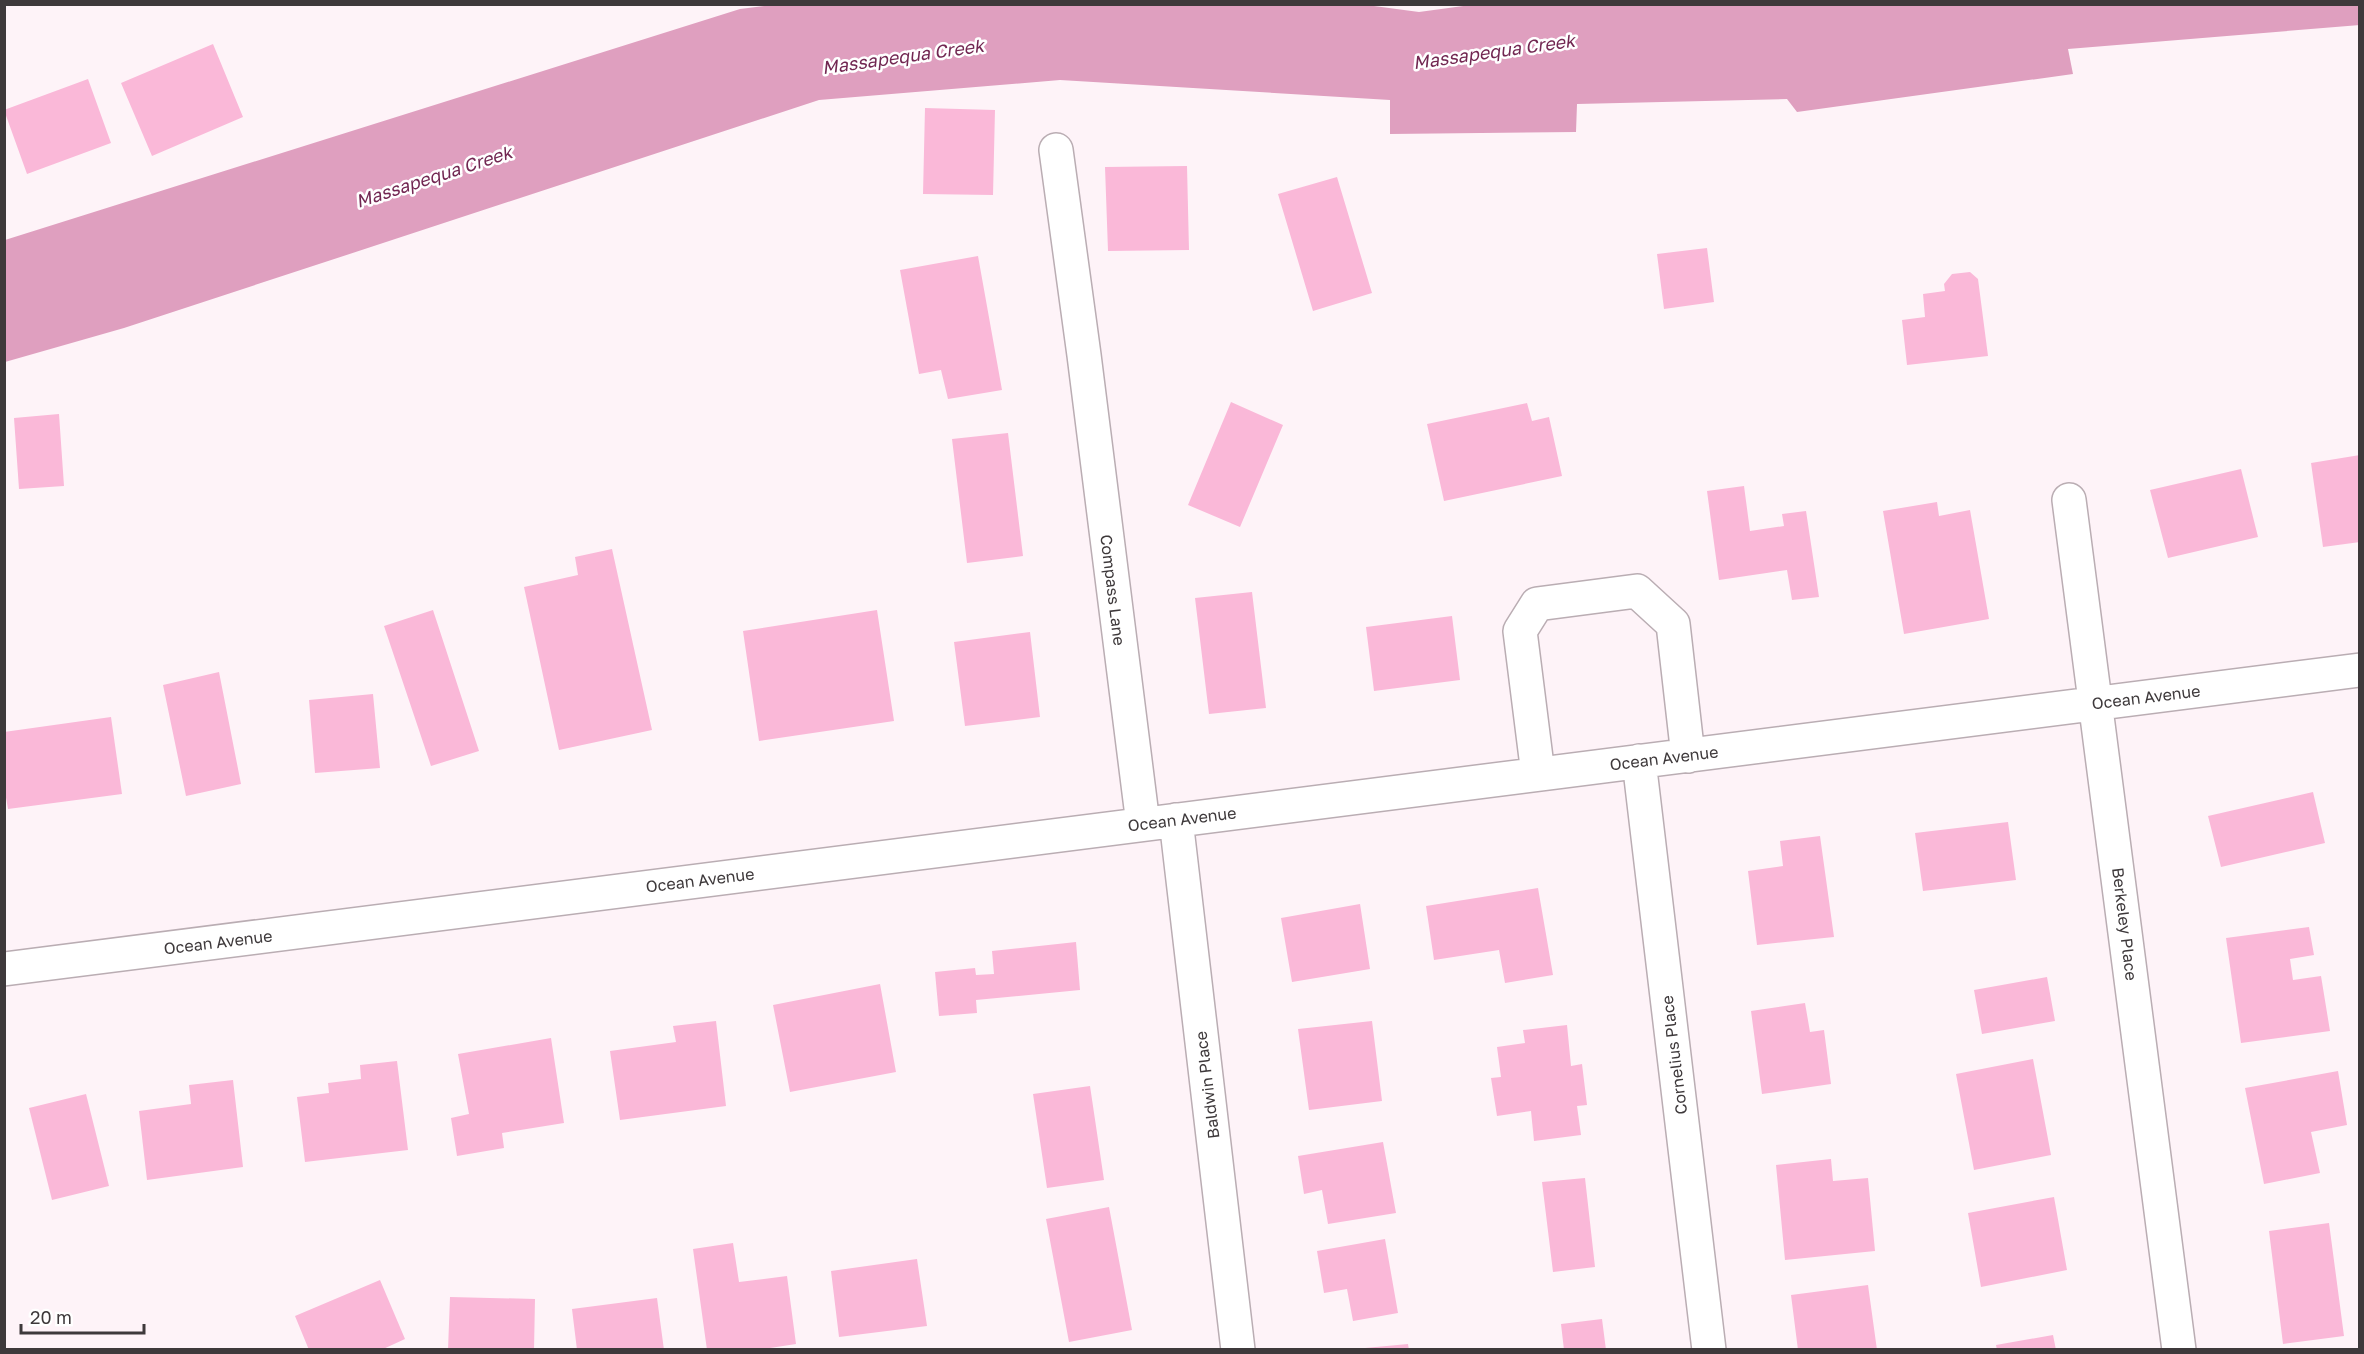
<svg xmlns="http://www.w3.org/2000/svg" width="2364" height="1354" font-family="'Golos Text',sans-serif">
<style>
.water{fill:#df9fbf}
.building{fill:#fab8d8}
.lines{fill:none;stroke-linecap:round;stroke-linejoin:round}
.minor-casing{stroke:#baadb3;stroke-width:36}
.minor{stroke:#fff;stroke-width:33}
.labels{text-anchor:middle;stroke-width:5;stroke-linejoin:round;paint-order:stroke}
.street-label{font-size:16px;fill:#3e393b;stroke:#fff}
.water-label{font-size:18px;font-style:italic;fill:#722752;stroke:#fff}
</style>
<rect width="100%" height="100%" fill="#fef3f8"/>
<path class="water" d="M773 5 1359 4 1419 12 1478 4H2359L2360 25 2068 49 2073 74 1797 112 1787 99 1577 104 1576 132 1390 134V100L1060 80 819 100 124 328 5 362V240L740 9Z"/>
<path class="building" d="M213 44 243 117 152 156 121 83Z
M88 79 111 143 27 174 4 110Z
M925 108 995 110 993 195 923 194Z
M1187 166 1189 250 1108 251 1105 167Z
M1337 177 1372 293 1313 311 1278 194Z
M1707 248 1714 302 1664 309 1657 254Z
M978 256 1002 390 948 399 941 370 919 374 900 270Z
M1970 272 1978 279 1988 356 1907 365 1902 320 1925 317 1923 294 1945 291 1944 284 1952 274Z
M1231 402 1283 425 1240 527 1188 505Z
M1527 403 1532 421 1549 417 1562 476 1444 501 1427 424Z
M59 414 64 486 19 489 14 418Z
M1008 433 1023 556 967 563 952 439Z
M2360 455V542L2323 547 2311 463Z
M2241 469 2258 537 2168 558 2150 490Z
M1744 486 1750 531 1784 526 1782 514 1806 511 1819 597 1792 600 1787 570 1719 580 1707 491Z
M1937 502 1939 516 1970 510 1989 619 1904 634 1883 511Z
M612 549 652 730 559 750 524 587 578 575 575 557Z
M1252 592 1266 708 1209 714 1195 598Z
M433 610 479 751 431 766 384 626Z
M877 610 894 721 759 741 743 631Z
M1452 616 1460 680 1374 691 1366 627Z
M1030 632 1040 717 965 726 954 642Z
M219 672 241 784 186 796 163 685Z
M373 694 380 768 315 773 309 700Z
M111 717 122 794 8 809 4 786V732Z
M2313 792 2325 843 2221 867 2208 816Z
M2008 822 2016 880 1923 891 1915 833Z
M1820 836 1834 937 1757 945 1748 871 1783 866 1780 841Z
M1538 888 1553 975 1505 983 1499 950 1434 960 1426 906Z
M1360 904 1370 969 1292 982 1281 918Z
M2309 927 2314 955 2290 959 2293 980 2321 976 2330 1031 2241 1043 2226 938Z
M1076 942 1080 990 976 1000 977 1013 939 1016 935 972 975 968 976 975 994 974 992 951Z
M2047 977 2055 1021 1982 1034 1974 990Z
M880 984 896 1072 790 1092 773 1005Z
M1805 1003 1810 1032 1824 1030 1831 1084 1762 1094 1751 1011Z
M716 1021 726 1106 620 1120 610 1051 676 1042 673 1026Z
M1372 1021 1382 1101 1309 1110 1298 1029Z
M1567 1025 1571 1066 1582 1064 1587 1105 1577 1106 1581 1135 1534 1141 1531 1111 1497 1116 1491 1078 1501 1077 1497 1047 1525 1043 1523 1030Z
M551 1038 564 1123 502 1133 504 1148 457 1156 451 1118 469 1114 458 1054Z
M2033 1059 2051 1155 1974 1170 1956 1074Z
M397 1061 408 1150 305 1162 297 1097 329 1093 328 1083 361 1079 360 1065Z
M2338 1071 2347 1125 2311 1132 2320 1173 2264 1184 2245 1088Z
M233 1080 243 1167 147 1180 139 1111 191 1104 189 1085Z
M1090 1086 1104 1180 1047 1188 1033 1094Z
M86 1094 109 1186 52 1200 29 1108Z
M1383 1142 1396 1213 1328 1224 1322 1190 1304 1194 1298 1156Z
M1831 1159 1833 1181 1868 1178 1875 1251 1785 1260 1776 1165Z
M1585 1178 1595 1267 1553 1272 1542 1182Z
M2054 1197 2067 1270 1981 1287 1968 1213Z
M1109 1207 1132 1330 1069 1342 1046 1219Z
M2329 1223 2344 1336 2283 1344 2269 1231Z
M1385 1239 1398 1313 1353 1321 1347 1289 1324 1293 1317 1251Z
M733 1243 739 1282 787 1276 796 1344 758 1350H707L693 1249Z
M917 1259 927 1326 839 1337 831 1271Z
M380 1280 405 1339 381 1350H309L295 1316Z
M1868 1285 1877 1350H1798L1791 1295Z
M450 1297 535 1299 534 1350H448Z
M657 1298 664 1350H577L572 1309Z
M1602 1319 1606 1350H1564L1561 1324Z
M2053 1335 2056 1350H1997L1996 1345Z
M1408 1344 1409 1350H1365V1348Z"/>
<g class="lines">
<defs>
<path id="minor" d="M1056 150 1084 355 1143 824
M2069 500 2179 1350
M1639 761 1709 1350
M1538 774 1520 631 1537 604 1637 591 1673 624 1688 756
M1176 820 1238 1350
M4 969 2360 670"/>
</defs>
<use href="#minor" class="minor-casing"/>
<use href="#minor" class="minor"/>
</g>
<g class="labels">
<g class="street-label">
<text transform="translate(1113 590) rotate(83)" y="6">Compass Lane</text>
<text transform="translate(2146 697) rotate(-7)" y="6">Ocean Avenue</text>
<text transform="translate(1664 758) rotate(-7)" y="6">Ocean Avenue</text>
<text transform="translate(1182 819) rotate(-7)" y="6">Ocean Avenue</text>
<text transform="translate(700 880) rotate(-7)" y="6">Ocean Avenue</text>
<text transform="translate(2125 924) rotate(83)" y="6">Berkeley Place</text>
<text transform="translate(218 942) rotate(-7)" y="6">Ocean Avenue</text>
<text transform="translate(1674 1055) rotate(-97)" y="6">Cornelius Place</text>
<text transform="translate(1207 1085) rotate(-97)" y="6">Baldwin Place</text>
</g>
<g class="water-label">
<text transform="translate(1494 52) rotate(-8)" y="6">Massapequa Creek</text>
<text transform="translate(903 57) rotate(-8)" y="6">Massapequa Creek</text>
<text transform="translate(434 177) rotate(-18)" y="6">Massapequa Creek</text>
</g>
</g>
<rect width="2364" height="1354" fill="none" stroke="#3e393b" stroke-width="12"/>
<path d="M21 1324v9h123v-9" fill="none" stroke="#3e393b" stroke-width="3"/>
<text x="30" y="1324" font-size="18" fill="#3e393b" stroke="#ffffff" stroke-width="4.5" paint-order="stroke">20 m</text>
</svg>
